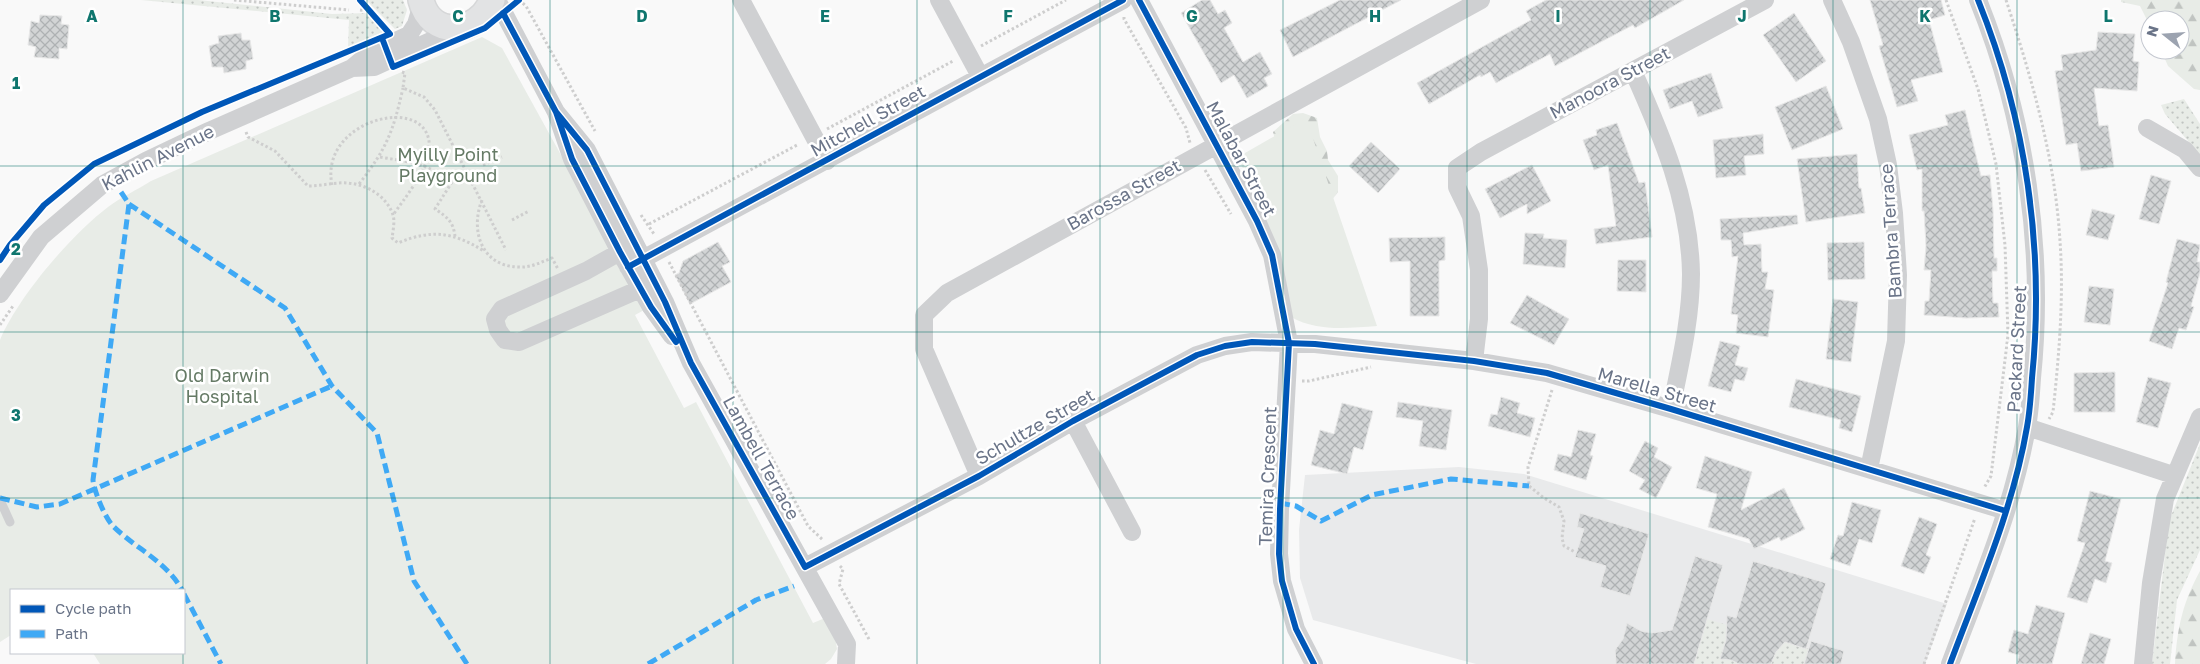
<svg xmlns="http://www.w3.org/2000/svg" width="2200" height="664" font-family="'Golos Text',sans-serif">
<style>
.built{fill:#e9eaeb}
.grass{fill:url(#grass-dots)}
.forest{fill:url(#forest-firs)}
.park{fill:#e8ece7}
.building{fill:url(#building-cross-hatch);stroke:#e8e8e8}
.lines{fill:none;stroke-linecap:round;stroke-linejoin:round}
.secondary-casing{stroke:#d6d7d8;stroke-width:28}
.path{stroke:#cecece;stroke-width:3;stroke-dasharray:2.5 2.5;stroke-linecap:butt}
.lane{stroke:#cfd0d2;stroke-width:9}
.street{stroke:#cfd0d2;stroke-width:18}
.secondary{stroke:#e2e3e4;stroke-width:25}
.quiet{stroke:#3fa9f5;stroke-width:5;stroke-dasharray:10 5;stroke-linecap:butt}
.cycleway-casing{stroke:#fff;stroke-width:9}
.cycleway{stroke:#0057b8;stroke-width:6}
.grid{fill:none;stroke:#0f766e;stroke-width:1;stroke-opacity:0.55}
.labels{text-anchor:middle;stroke-width:5;stroke-linejoin:round;paint-order:stroke}
.street-label{font-size:18px;fill:#6a7488;stroke:#fff}
.park-label{font-size:18px;fill:#657a65;stroke:#fff}
.grid-label{font-size:16px;text-anchor:middle;font-weight:bold;fill:#0f766e;stroke:#fff;stroke-width:5;stroke-linejoin:round;paint-order:stroke}
</style>
<defs>
<pattern id="grass-dots" width="8" height="8" patternUnits="userSpaceOnUse" patternTransform="scale(1.25)"><rect width="8" height="8" fill="#e8ece7"/><path d="M2 2h.1M6 6h.1" fill="none" stroke="#c0c4c1" stroke-width="1.8" stroke-linecap="round"/></pattern>
<pattern id="forest-firs" width="22" height="20" patternUnits="userSpaceOnUse" patternTransform="scale(1.25)"><rect width="22" height="20" fill="#e8ece7"/><path d="M5 1l3.5 6h-7zM16 11l3.5 6h-7z" fill="#c0c4c1"/></pattern>
<pattern id="building-cross-hatch" width="8" height="8" patternUnits="userSpaceOnUse" patternTransform="scale(1.25)"><rect width="8" height="8" fill="#d2d4d5"/><path d="M0 0l8 8M0 8l8-8" fill="none" stroke="#aeb1b3"/></pattern>
</defs>
<rect width="100%" height="100%" fill="#f9f9f9"/>
<path class="built" d="M1459 467 1524 474 1947 604 1925 664H1476L1313 620 1300 578 1299 530 1305 475Z"/>
<path class="grass" d="M141 0H198L332 14 368 13 383 29V32L348 48 349 20Z
M366 0H403L407 10 402 26 395 29Z
M2184 99 2200 124V155L2165 114 2161 105Z
M2200 444V550L2177 600 2170 664H2152L2169 521Z
M1707 619 1809 649 1804 664H1694Z"/>
<path class="forest" d="M2121 0H2200V90L2194 89 2168 66 2161 50H2180V20H2150V26L2140 6 2121 2Z
M1303 113 1317 118 1320 137 1327 151 1328 160 1338 176V192L1332 200 1278 150 1273 132 1293 114Z
M2200 571V664H2175C2177 628 2183 602 2200 571Z"/>
<path class="park" d="M482 37 502 48 646 309 635 315 684 408 696 402 813 623 825 618 835 636 837 649 831 659 825 664H100L93 653H184V590H11V635L0 642V340C18 297 71 235 108 207 121 197 137 190 151 181Z
M1306 118 1377 326C1348 328 1318 332 1291 317L1280 255 1238 157Z"/>
<path class="building" d="M1202 0H1210L1218 14 1225 10 1232 23 1224 28 1243 62 1260 52 1272 74 1264 78 1268 86 1247 98 1234 75 1221 83 1181 13Z
M1340 0H1401L1293 57 1280 30Z
M1546 0H1684L1635 28 1633 25 1555 66 1550 54 1496 83 1490 72 1481 77 1480 75 1429 104 1417 83 1531 20 1526 11Z
M1870 0H1941L1945 15 1929 20 1943 72 1911 80 1918 101 1897 107 1879 46 1883 45Z
M1794 13 1826 61 1796 82 1763 35Z
M40 15 62 16 61 24 69 25 67 49 59 48V59L34 57 36 47 28 45 31 21 39 23Z
M2098 32 2135 34 2133 61 2139 62 2137 91 2094 88 2099 126 2108 125 2114 167 2081 171 2077 143 2066 145 2055 71 2063 70 2061 55 2096 50Z
M241 33 242 40H250L253 59 246 61V69L224 73 223 67H212L209 46 219 43 218 36Z
M1711 73 1723 108 1698 117 1692 101 1670 109 1663 90Z
M1826 86 1843 129 1792 150 1775 107Z
M1965 110 1981 176 1990 175 1993 210 1994 258H1997V271H1992L1993 303H1998L1999 317 1966 318 1924 315 1925 301H1929L1931 270H1924L1926 246 1924 211H1922V169L1917 170 1909 135 1948 125 1945 115Z
M1617 123 1639 183 1645 182 1652 237 1596 244 1594 229 1616 226 1608 165 1594 170 1583 140 1597 135 1596 130Z
M1763 134 1764 154 1744 156 1746 175 1716 178 1713 140Z
M1371 142 1400 169 1378 193 1349 166Z
M1857 154 1859 188H1861L1865 213 1806 222 1797 159Z
M1532 165 1551 201 1527 214V204L1500 218 1485 189Z
M2151 175 2171 181 2159 224 2139 219Z
M2092 209 2115 215 2108 240 2086 235Z
M1797 215 1798 224 1743 233 1744 245 1761 244 1762 272H1768L1765 289 1774 290 1768 337 1736 333 1738 315 1731 314 1738 256 1732 257 1731 240H1721L1720 219Z
M1525 233 1544 234 1543 238 1567 240 1565 268 1523 264Z
M1445 237V260L1439 261V316H1410V261L1390 262 1389 238Z
M2177 239 2200 245 2197 262H2200V273L2191 306 2194 307 2186 330 2179 328 2172 349 2149 341 2168 283 2166 282Z
M718 242 730 262 722 266 731 282 690 304 675 275 679 273 683 261Z
M1864 242 1865 279 1828 280 1827 243Z
M1618 260H1646V292L1617 291Z
M2089 286 2114 289 2110 325 2084 322Z
M1527 295 1569 319 1554 345 1510 323Z
M1833 299 1858 302 1851 362 1826 359Z
M1720 341 1740 346 1735 365 1748 368 1744 381 1735 379 1731 392 1708 386Z
M2115 372V412H2074V373Z
M2148 377 2171 383 2158 428 2136 422Z
M1796 379 1861 396 1852 432 1839 428 1841 420 1789 407Z
M1501 397 1520 403 1517 413 1535 418 1530 437 1488 426 1491 414 1497 415Z
M1398 402 1452 410 1446 450 1419 446 1423 421 1396 417Z
M1342 403 1373 411 1363 450 1354 447 1347 474 1311 465 1320 430 1334 434Z
M1578 430 1596 434 1590 455 1593 456 1586 480 1554 470 1558 454 1571 457Z
M1645 441 1658 448 1654 457 1672 467 1656 498 1639 489 1645 480 1629 471Z
M1705 456 1752 472 1741 510 1784 488 1805 529 1781 541 1779 537 1754 549 1749 539 1708 527 1717 494 1696 488Z
M2090 491 2121 499 2105 561 2112 563 2106 583 2095 579 2087 603 2067 597 2085 543 2077 541Z
M1852 502 1881 510 1872 543 1859 539 1850 566 1830 559 1838 535 1843 536Z
M1580 513 1649 534 1630 596 1600 587 1606 566 1575 557 1584 529 1577 527Z
M1919 517 1937 524 1926 555 1931 557 1924 574 1901 566Z
M1695 556 1723 565 1694 664H1616L1615 650 1623 639 1627 623 1641 631 1652 633 1672 630Z
M1753 561 1826 583 1806 649 1785 642 1776 652 1771 664H1739L1731 660 1720 659 1726 640 1727 615 1736 618Z
M2036 605 2065 613 2052 664H2017L2019 655 2008 652 2014 630 2028 634Z
M2090 633 2111 639 2104 664H2081Z
M1811 641 1844 651 1841 664H1804Z"/>
<g class="lines">
<defs>
<path id="secondary" d="M421 0C430 39 479 35 492 0"/>
</defs>
<use href="#secondary" class="secondary-casing"/>
<path class="path" d="M234 0 349 10
M519 0 526 6 595 131
M1946 0 1978 89 1996 164 2005 245 2008 335 1991 476 1984 488
M2006 0C2032 79 2055 158 2060 241 2064 298 2059 355 2053 412L2049 419
M360 10 369 11
M1124 17V19L1186 128 1190 143
M981 46 1066 0
M402 72 405 73 403 88 424 97 435 110 506 250
M827 129 953 61
M246 132 248 137 275 151 308 186C322 186 335 182 347 183 366 184 387 196 393 215 395 221 393 231 392 238L398 243C432 229 453 232 484 251
M380 157C408 162 428 163 452 182L468 175
M483 165 502 157
M1205 170 1231 214
M452 182 435 209C447 217 453 221 455 236
M359 184C387 148 393 132 403 88
M332 185C318 117 436 91 429 151 427 171 404 199 393 215
M482 200C470 230 481 266 518 267 531 268 541 262 552 258L558 269
M641 215 654 234
M512 220 529 211
M649 224 799 144
M669 262 808 526 823 540
M0 325 13 306
M1302 381H1309L1371 367
M1552 390 1528 467 1529 486 1544 498 1559 507 1564 521 1562 538 1564 546 1575 552
M840 566 843 569 839 584 870 641
M1924 664 1975 518"/>
<path class="lane" d="M0 500 10 522"/>
<path class="street" d="M497 0 556 112 572 159 620 252 651 307 672 336
M741 0 827 161
M939 0 980 76
M1139 0 1257 221 1272 255 1289 343 1280 509 1279 554 1282 581 1296 629 1314 664
M1832 0 1851 42 1878 119 1888 165 1894 213 1898 275 1896 341 1869 469
M352 68 374 67 459 28
M1633 71C1662 136 1690 201 1691 274 1691 319 1680 364 1671 409
M556 112 587 150 665 302 691 363 847 644 846 664
M2147 128 2185 150 2200 168
M620 252 586 271 502 309 495 319 498 330 505 340 519 342 640 289
M628 267 1123 0
M0 294 41 237 102 185 146 161 209 131 352 68 370 53 409 35 416 24 422 4
M1474 361 1479 319V270L1471 216 1457 187V168L1481 152 1765 0
M1073 421 1132 532
M2027 427 2173 475
M979 476 924 349V315L947 293 1481 0
M805 567 979 476 1073 421 1197 355 1225 346 1252 342 1315 344 1474 361 1547 373 1671 409 2006 511
M1950 664C1979 586 2013 509 2027 427 2030 411 2031 394 2032 378 2045 250 2026 119 1978 0
M2143 664 2151 583 2165 499 2200 417"/>
<use href="#secondary" class="secondary"/>
<path class="quiet" d="M121 192 129 204 93 480C94 491 105 518 113 526 135 548 167 562 182 590
M129 204 285 308 332 386 377 433 414 581 467 664
M0 498 37 507 60 504 332 386
M1280 503 1296 506 1321 521 1372 495 1451 479 1529 486
M184 594 221 664
M648 664 756 600 794 586"/>
<defs>
<path id="cycleway" d="M1139 0 1257 221 1272 255 1289 343 1280 509 1279 554 1282 581 1296 629 1314 664
M503 13 556 112 572 159 620 252 651 307 676 342
M382 38 393 67 485 28 519 0
M556 112 587 150 665 302 691 363 805 567 979 476 1073 421 1197 355 1225 346 1252 342 1315 344 1474 361 1547 373 1671 409 2006 511
M0 260 10 245 44 205 94 164 202 112 390 34 360 0
M628 267 1123 0
M1950 664C1979 586 2013 509 2027 427 2030 411 2031 394 2032 378 2045 250 2026 119 1978 0"/>
</defs>
<use href="#cycleway" class="cycleway-casing"/>
<use href="#cycleway" class="cycleway"/>
</g>
<path class="grid" d="M183 0V590M367 0V664M550 0V664M733 0V664M917 0V664M1100 0V664M1283 0V664M1467 0V664M1650 0V664M1833 0V664M2017 0V664M0 166H2200M0 332H2200M0 498H2200M183 653V664"/>
<g class="labels">
<g class="street-label">
<text transform="translate(1610 83) rotate(-28)" y="6">Manoora Street</text>
<text transform="translate(868 121) rotate(-29)" y="6">Mitchell Street</text>
<text transform="translate(158 158) rotate(-27)" y="6">Kahlin Avenue</text>
<text transform="translate(1241 159) rotate(62)" y="6">Malabar Street</text>
<text transform="translate(1124 195) rotate(-29)" y="6">Barossa Street</text>
<text transform="translate(1891 231) rotate(-94)" y="6">Bambra Terrace</text>
<text transform="translate(2017 349) rotate(-87)" y="6">Packard Street</text>
<text transform="translate(1657 390) rotate(16)" y="6">Marella Street</text>
<text transform="translate(1035 427) rotate(-30)" y="6">Schultze Street</text>
<text transform="translate(761 458) rotate(61)" y="6">Lambell Terrace</text>
<text transform="translate(1268 476) rotate(-88)" y="6">Temira Crescent</text>
</g>
<g class="park-label">
<text x="448" y="161">Myilly Point<tspan x="448" dy="21">Playground</tspan></text>
<text x="222" y="382">Old Darwin<tspan x="222" dy="21">Hospital</tspan></text>
</g>
</g>
<g class="grid-label">
<text x="92" y="22">A</text>
<text x="275" y="22">B</text>
<text x="458" y="22">C</text>
<text x="642" y="22">D</text>
<text x="825" y="22">E</text>
<text x="1008" y="22">F</text>
<text x="1192" y="22">G</text>
<text x="1375" y="22">H</text>
<text x="1558" y="22">I</text>
<text x="1742" y="22">J</text>
<text x="1925" y="22">K</text>
<text x="2108" y="22">L</text>
<text x="16" y="89">1</text>
<text x="16" y="255">2</text>
<text x="16" y="421">3</text>
</g>
<rect x="10" y="589" width="175" height="65" fill="#ffffff" stroke="#c3c7cf"/>
<rect x="20" y="605" width="25" height="8" fill="#0057b8" stroke="#c3c7cf"/>
<text x="55" y="614" font-size="15" fill="#6a7488">Cycle path</text>
<rect x="20" y="630" width="25" height="8" fill="#3fa9f5" stroke="#c3c7cf"/>
<text x="55" y="639" font-size="15" fill="#6a7488">Path</text>
<g transform="translate(2165 35) rotate(287)"><circle r="24" fill="#ffffff" stroke="#c3c7cf"/>
<path d="M0-4L9 19L0 12L-9 19Z" fill="#9ca3b0"/>
<text y="-8" font-size="14" font-weight="bold" text-anchor="middle" fill="#6a7488">N</text>
</g>
</svg>
